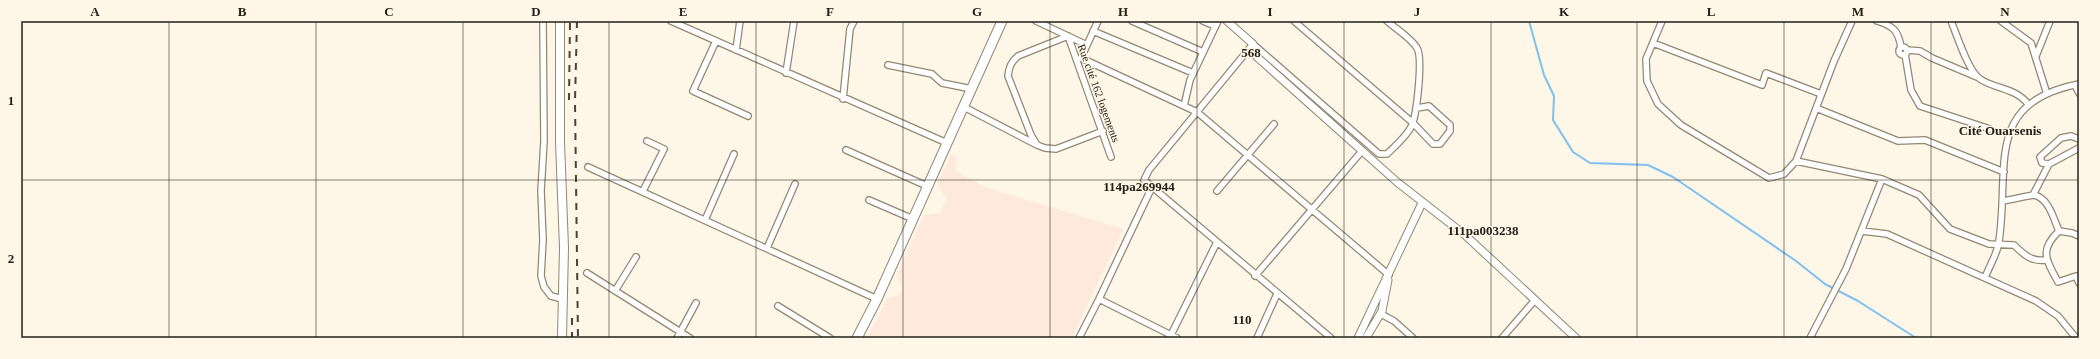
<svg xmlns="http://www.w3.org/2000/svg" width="2100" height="359" font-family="'Times New Roman',serif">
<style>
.industrial{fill:#ffe8dc}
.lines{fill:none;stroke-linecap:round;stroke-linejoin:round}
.stream{stroke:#7ec0f1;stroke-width:2}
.minor-casing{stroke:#928872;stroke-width:8}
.tertiary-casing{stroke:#928872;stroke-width:9}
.secondary-casing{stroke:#928872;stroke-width:10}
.primary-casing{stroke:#928872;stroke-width:11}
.minor{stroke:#fff;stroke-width:5.5}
.tertiary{stroke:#fff;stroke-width:7}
.secondary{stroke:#fff;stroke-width:8}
.primary{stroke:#fff;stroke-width:9}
.rail{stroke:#474339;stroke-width:2;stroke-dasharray:7 7;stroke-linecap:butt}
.grid{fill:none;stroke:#242017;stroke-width:1;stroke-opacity:0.55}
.labels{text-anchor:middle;stroke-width:3;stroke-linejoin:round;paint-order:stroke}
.street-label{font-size:11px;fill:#242017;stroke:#fef7e8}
.quarter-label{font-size:13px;font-weight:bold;fill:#242017;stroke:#fef7e8}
.neatline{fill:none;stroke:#242017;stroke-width:1.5}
.grid-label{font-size:13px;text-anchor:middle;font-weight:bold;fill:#242017}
</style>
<rect width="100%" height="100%" fill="#fef7e8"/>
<path class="industrial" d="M951 154 957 157 955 164 957 172 987 188 1123 229 1072 338H867L887 299 900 294 903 287 896 276 924 215 940 213 947 199 937 185Z"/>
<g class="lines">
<path class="stream" d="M1529 21 1544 75 1554 96 1553 120 1573 152 1590 163 1648 165 1673 177 1796 261 1825 284 1858 301 1916 338"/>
<defs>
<path id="minor" d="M543 21 544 141 541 191 543 240 541 276 544 287 551 296 563 299
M671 21 947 143
M1036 21 1087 45
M1098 21 1081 58 1197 112 1389 275
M1132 21 1203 52
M1203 21 1215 26
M1294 21 1413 123 1433 144H1440L1450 131V125L1429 106 1417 108
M1662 21 1646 59 1647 81 1658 104 1681 125 1769 178 1784 174 1796 161 1834 61 1852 21
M1877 21C1893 26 1898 30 1901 47
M1951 21C1957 35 1968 71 1980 79 1995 89 2016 88 2028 104
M2001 21 2031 43 2047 94
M1093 31 1193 73
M716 41 693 91 748 116
M1653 43 1762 85 1766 73 1821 94
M1899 51a4 4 0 1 1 8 0a4 4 0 1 1-8 0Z
M736 50 740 21
M1907 50 1920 51 1932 58 1977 77
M1905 54 1911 90 1920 106 1990 129
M2036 56 2050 21
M888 65 932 74 942 83 972 89
M786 73 794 21
M2075 85 2079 93
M843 99 850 29 854 21
M1184 106 1190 80 1218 21
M964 107 1037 145
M1816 108 1898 141 1925 140 2004 172
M1103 131 1056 149 1045 148 1037 145 1031 135 1008 76C1009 67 1011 62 1018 56L1068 36 1111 157
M2079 139 2071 136 2061 138 2040 157 2042 163 2049 164 2079 148
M846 150 927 186
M1796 161 1882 179 1919 195 1950 229 1989 244 2014 245C2024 255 2032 262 2046 260
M588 167 877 299
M1152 187 1099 299 1177 338
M643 191 664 149 647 141
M1217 191 1274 124
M2033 195 2049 164
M869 200 913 219
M2003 201C2010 200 2031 195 2034 195 2049 198 2054 220 2059 231
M705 220 734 154
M1862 231 1887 234 2036 301 2058 316 2076 338
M2079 236 2072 233 2059 231C2038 251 2047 261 2058 282L2076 276 2079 283
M767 248 795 184
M587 273 690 338
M1255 276 1362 151
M1985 278C1989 266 1998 253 1999 241 2010 168 1983 102 2079 84
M615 291 636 257
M778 306 830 338
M1381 314 1394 321 1413 338
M1170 337 1217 242
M677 338 696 303
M1079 338 1099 299
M1257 338 1277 294
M1331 338 1144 180 1149 170 1253 44 1379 154H1387C1395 146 1406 137 1411 127 1417 116 1423 58 1417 48 1411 38 1396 29 1387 21
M1502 338 1535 300
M1810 338 1846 269 1882 179"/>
<path id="tertiary" d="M1227 21 1253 44 1254 53 1257 57 1397 182 1465 235 1576 338
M1358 338 1422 203
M1366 338 1382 311 1388 280"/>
<path id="secondary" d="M560 21V142L564 248 562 338"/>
<path id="primary" d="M857 338 877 299 1002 21"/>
</defs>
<use href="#minor" class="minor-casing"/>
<use href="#tertiary" class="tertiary-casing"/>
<use href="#secondary" class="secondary-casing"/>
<use href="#primary" class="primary-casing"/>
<use href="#minor" class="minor"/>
<use href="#tertiary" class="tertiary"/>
<use href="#secondary" class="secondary"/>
<use href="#primary" class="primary"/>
<path class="rail" d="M577 21 575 101 578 338
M569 100 570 21
M572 318V338"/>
</g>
<path class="grid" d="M169 21V338M316 21V338M463 21V338M609 21V338M756 21V338M903 21V338M1050 21V338M1197 21V338M1344 21V338M1491 21V338M1637 21V338M1784 21V338M1931 21V338M21 180H2079"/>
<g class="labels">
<g class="street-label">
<text transform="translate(1099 93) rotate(70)" y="4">Rue cité 162 logements</text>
</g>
<g class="quarter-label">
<text x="1251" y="57">568</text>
<text x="2000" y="135">Cité Ouarsenis</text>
<text x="1139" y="191">114pa269944</text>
<text x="1483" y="235">111pa003238</text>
<text x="1242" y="324">110</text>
</g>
</g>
<rect width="2100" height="359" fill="none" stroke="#fef7e8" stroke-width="44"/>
<rect x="22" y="22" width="2056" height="315" class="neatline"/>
<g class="grid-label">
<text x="95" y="16">A</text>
<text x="242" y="16">B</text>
<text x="389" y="16">C</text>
<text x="536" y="16">D</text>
<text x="683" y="16">E</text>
<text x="830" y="16">F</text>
<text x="977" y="16">G</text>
<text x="1123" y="16">H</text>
<text x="1270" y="16">I</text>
<text x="1417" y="16">J</text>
<text x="1564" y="16">K</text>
<text x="1711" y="16">L</text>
<text x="1858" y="16">M</text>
<text x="2005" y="16">N</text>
<text x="11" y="105">1</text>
<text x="11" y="263">2</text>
</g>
</svg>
